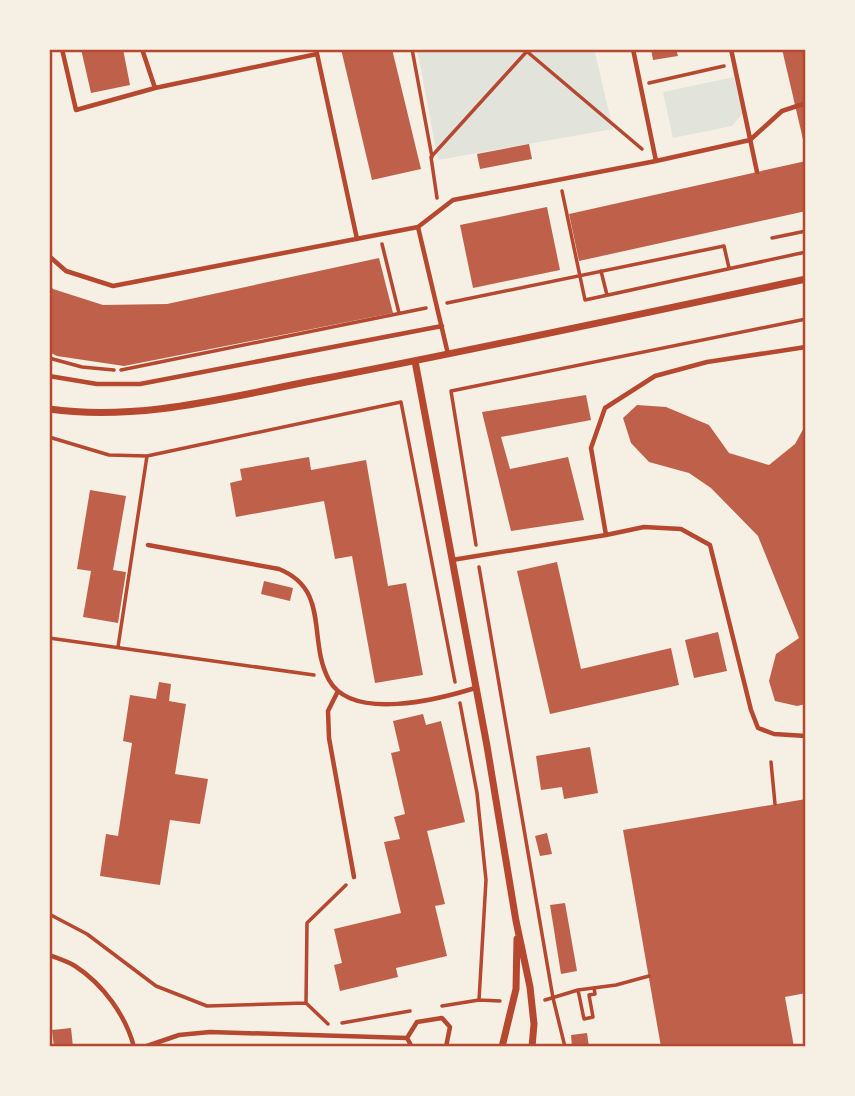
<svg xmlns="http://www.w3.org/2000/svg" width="855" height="1096" font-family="Montserrat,sans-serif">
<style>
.green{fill:#e2e4dc}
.building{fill:#bf614a}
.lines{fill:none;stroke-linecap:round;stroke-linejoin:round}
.path{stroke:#b5482f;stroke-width:3.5}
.service{stroke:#b5482f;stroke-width:4.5}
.minor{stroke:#b5482f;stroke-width:7}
.neatline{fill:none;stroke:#b5482f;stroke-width:2.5}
</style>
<rect width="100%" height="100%" fill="#f6efe4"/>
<path class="green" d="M417 49H594L613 129 438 160Z
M734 77 743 113 732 126 673 138 663 92Z"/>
<path class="building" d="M81 49H123L130 85 91 93Z
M341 49H392L421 169 372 180Z
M651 49H676L678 56 653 60Z
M782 49H806V148H805Z
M529 144 532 159 480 169 477 154Z
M806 161V211L579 261 569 214Z
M547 207 560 270 473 288 460 225Z
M379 258 393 313 124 366 57 356 49 352V284L53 289 103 305 167 304Z
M586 395 591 420 501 437 510 469 568 457 584 520 511 531 482 412Z
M637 405 666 407 709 425 729 453 769 465 795 444 806 424V704L797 706 775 701 769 681 776 654 799 638 758 536 711 488 689 473 649 462 631 443 623 418Z
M309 457 311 470 366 460 388 586 406 583 423 675 375 683 352 556 335 559 324 501 236 517 230 483 242 480 240 469Z
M90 490 126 496 113 570 126 572 118 623 83 617 91 571 77 569Z
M557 562 581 669 671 648 679 685 550 714 517 571Z
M264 581 293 588 290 601 261 594Z
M718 632 727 671 694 678 685 640Z
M159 682 171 684 169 701 186 704 175 774 208 779 200 824 170 820 160 885 100 876 106 834 118 836 132 743 123 741 130 695 156 699Z
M423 714 426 725 441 721 465 822 427 831 445 904 435 906 447 956 396 968 398 977 340 991 334 965 342 963 334 929 401 913 384 842 400 839 394 817 405 814 391 753 400 751 393 721Z
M590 747 598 793 564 799 562 787 541 790 536 756Z
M806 799V993L785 997 794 1047H661L623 830Z
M547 833 552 854 540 856 535 836Z
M565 903 577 971 561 974 550 905Z
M71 1028 73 1047H54L52 1030Z
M587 1033 589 1047H572L571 1035Z"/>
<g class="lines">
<path class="path" d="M412 49 432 157
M524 49 642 149
M649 83 724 66
M562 191 585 300 806 252
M437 198 431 157 529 49
M772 238 806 231
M382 244 399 313
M601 271 607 295
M447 303 724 246 729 268
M49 358 82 367 114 370
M121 370 426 308
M49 437 109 455 147 456 401 402 455 682
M476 545 451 391 806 319
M479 567 553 998 565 1047
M49 638 314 675
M118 647 147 456
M460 703 477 793 486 880 479 1000
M771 762 775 804
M49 914 87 934 156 986 207 1006 306 1003 328 1024
M578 990 616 985 649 976
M545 1000 578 990 584 1019 593 1017 589 995 595 994 594 988
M306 1003 307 923 346 885
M442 1006 479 1000 500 1001
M342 1023 410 1011"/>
<path class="service" d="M62 49 76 110 155 88 317 54
M142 49 155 88
M316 49 357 239
M731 49 757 172
M656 161 750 140 782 111 806 103
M418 227 448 354
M49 256 66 271 113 286 418 227 453 200 656 161 633 49
M49 376 97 384H140L442 326
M606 535 591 448 605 408 655 376 707 362 806 347
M148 545 279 569C331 590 307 640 329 680 352 722 440 699 475 688
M452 560 606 535 644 527 681 529 710 545 751 710 758 728 774 734 806 736
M338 691 328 711 329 738 354 877
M49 955C57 958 67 961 75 966 103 984 126 1016 134 1047
M407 1038 417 1022 442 1018 450 1027 446 1047
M407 1038 412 1047
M144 1047 179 1035 210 1032 407 1038"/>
<path class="minor" d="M415 361 487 746 516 921 530 987 534 1024 532 1047
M49 409C141 422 232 396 322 379 484 348 645 313 806 279
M502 1047 516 989 517 939"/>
</g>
<rect width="855" height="1096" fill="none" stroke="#f6efe4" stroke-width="102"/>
<rect x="51" y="51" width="753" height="994" class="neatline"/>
</svg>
